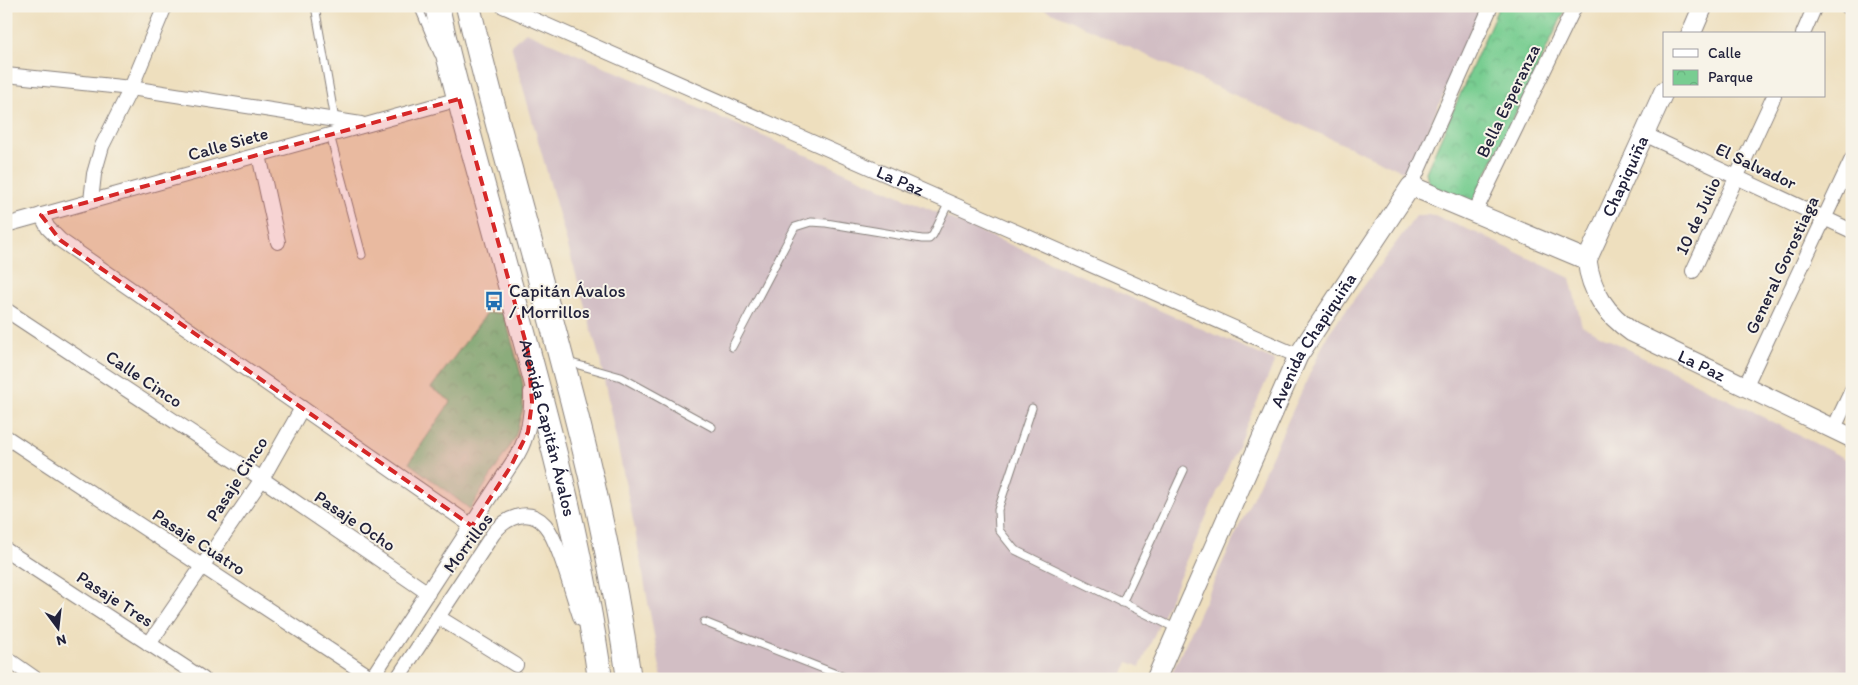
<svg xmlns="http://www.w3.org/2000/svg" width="1858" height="685" font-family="Itim,sans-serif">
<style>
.industrial{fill:#d2bec4}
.park{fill:url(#park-crowns);stroke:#4d7866}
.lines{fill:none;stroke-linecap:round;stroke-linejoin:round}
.lane-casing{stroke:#88807c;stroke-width:9}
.street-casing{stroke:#88807c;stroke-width:16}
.secondary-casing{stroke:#88807c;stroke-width:21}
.highway-casing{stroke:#88807c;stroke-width:26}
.lane{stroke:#fff;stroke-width:7}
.street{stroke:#fff;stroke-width:14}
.secondary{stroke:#fff;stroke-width:19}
.highway{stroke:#fff;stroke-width:24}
.marked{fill:#d62828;fill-opacity:0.2;stroke:#d62828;stroke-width:4;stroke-dasharray:10 6;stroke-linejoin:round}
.labels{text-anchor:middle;stroke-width:4;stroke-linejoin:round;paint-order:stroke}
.street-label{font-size:18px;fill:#22223b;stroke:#f7f3e8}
.poi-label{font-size:18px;fill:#22223b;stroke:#f7f3e8;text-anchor:start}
</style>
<defs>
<pattern id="park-crowns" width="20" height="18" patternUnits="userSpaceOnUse" patternTransform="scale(1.25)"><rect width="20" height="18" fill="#78cd91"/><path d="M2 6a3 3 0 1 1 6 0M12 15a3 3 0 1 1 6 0" fill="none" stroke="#68b07e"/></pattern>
</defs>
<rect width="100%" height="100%" fill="#f7f3e8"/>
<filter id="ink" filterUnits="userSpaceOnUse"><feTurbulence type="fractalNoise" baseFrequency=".02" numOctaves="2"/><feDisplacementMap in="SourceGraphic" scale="10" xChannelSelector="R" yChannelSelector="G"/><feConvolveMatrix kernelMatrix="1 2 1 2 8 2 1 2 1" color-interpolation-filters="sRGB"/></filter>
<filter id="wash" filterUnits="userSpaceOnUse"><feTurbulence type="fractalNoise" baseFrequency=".0096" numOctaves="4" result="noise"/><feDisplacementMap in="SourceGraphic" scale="20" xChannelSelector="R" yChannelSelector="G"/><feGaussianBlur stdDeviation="1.12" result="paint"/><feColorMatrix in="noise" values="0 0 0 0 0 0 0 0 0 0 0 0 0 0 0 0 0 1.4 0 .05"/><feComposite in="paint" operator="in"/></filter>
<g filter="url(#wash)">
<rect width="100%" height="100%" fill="#eedfbe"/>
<path class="industrial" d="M1038 6H1482L1409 174Z
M526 32 1275 361 1140 667 1128 662 1121 679H662L634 525 599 356 511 45Z
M1430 214 1479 234 1570 278 1582 326 1852 462V679H1169L1328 334 1416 216Z"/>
<path class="park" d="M1499 6H1567L1473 202 1429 185 1426 172Z
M487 313H504L521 375 523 386V408L515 438 470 509 409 463 451 401 431 388Z"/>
</g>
<g filter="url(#ink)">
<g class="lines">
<defs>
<path id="lane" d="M315 6 335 120
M418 6 438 54
M330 135 362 255
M732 347 795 227 811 222 826 223 922 239H929L933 235 949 202
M568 362 621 377 712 427
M1032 408 998 510 999 530 1015 550 1177 629
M1122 603 1184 470
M704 622 849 679"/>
<g id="street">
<path id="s1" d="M503 6 1298 356"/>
<path d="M1847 6 1852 8"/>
<path d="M1803 34 1815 6"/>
<path d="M6 75 131 88 361 124"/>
<path d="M1644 134 1852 231"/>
<path d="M259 155 278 242"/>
<path d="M1411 186 1491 6"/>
<path d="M91 201 94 174 102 146 131 88 165 6"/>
<path d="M1475 212 1575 6"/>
<path d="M41 215 48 228 60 240 472 526"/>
<path d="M6 225 459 99"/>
<path d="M1693 271 1774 96"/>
<path d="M6 310 262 479 428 593"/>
<path d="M1745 387 1852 159"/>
<path d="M1833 430 1852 390"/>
<path d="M6 437 372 678"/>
<path d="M6 550 203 679"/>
<path d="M438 617 516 665"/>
<path d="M149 644 262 479 302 408"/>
<path d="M6 658 36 679"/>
<path d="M371 679 518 454C529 434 532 415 531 392"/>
<path d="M397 679 493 534C505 518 529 506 545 525 559 541 573 597 581 619"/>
</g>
<g id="secondary">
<path d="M1691 34 1703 6"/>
<path id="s2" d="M1587 260C1591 292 1606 314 1632 332L1852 438"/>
<path id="s3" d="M1587 260 1664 91"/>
<path id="s4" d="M1156 679 1298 356 1411 186 1587 260"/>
</g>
<g id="highway">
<path id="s5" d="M437 6C450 69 468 131 485 193 528 354 577 513 600 679"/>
<path d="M468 6C496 125 531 242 562 361 590 465 614 571 629 679"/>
</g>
</defs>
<use href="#lane" class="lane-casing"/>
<use href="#street" class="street-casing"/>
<use href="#secondary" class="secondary-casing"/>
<use href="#highway" class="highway-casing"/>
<use href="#lane" class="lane"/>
<use href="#street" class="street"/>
<use href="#secondary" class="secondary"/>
<use href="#highway" class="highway"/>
</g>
</g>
<path class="marked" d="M459 99 528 351 532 402 528 432 511 466 472 526 60 240 41 215Z"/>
<defs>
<symbol id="bus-bare" viewBox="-9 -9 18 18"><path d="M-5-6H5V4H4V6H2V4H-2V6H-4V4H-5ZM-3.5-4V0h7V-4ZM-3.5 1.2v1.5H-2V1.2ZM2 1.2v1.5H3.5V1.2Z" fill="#1f6fb2" stroke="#f7f3e8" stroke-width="2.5" paint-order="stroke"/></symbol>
</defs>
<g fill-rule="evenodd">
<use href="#bus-bare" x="480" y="287" width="28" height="28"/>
</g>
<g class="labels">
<g class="street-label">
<text transform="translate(1508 101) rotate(-64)" y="6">Bella Esperanza</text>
<text transform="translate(228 144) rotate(-16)" y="6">Calle Siete</text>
<text transform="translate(1756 166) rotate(25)" y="6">El Salvador</text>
<text dy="6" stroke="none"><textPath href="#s3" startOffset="92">Chapiquiña</textPath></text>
<text dy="6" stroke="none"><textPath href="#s1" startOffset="434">La Paz</textPath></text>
<text transform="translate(1698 216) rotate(-65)" y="6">10 de Julio</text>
<text transform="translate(1782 265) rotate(-65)" y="6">General Gorostiaga</text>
<text dy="6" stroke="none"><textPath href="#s4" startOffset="374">Avenida Chapiquiña</textPath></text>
<text dy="6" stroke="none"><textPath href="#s2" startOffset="165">La Paz</textPath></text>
<text transform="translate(144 379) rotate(34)" y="6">Calle Cinco</text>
<text dy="6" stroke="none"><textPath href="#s5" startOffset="436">Avenida Capitán Ávalos</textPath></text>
<text transform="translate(237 479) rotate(-57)" y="6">Pasaje Cinco</text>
<text transform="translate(355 521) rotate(34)" y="6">Pasaje Ocho</text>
<text transform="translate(199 542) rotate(33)" y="6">Pasaje Cuatro</text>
<text transform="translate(468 543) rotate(-53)" y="6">Morrillos</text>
<text transform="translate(115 599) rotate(33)" y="6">Pasaje Tres</text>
</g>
<g class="poi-label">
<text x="509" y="297">Capitán Ávalos<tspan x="509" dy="21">/ Morrillos</tspan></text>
</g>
</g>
<rect width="1858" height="685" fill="none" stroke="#f7f3e8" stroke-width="25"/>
<rect x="1663" y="32" width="162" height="65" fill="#f7f3e8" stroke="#a29fa3"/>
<rect x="1673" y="49" width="25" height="8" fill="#ffffff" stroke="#a29fa3"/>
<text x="1708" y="58" font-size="15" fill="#22223b">Calle</text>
<rect x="1673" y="70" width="25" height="15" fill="url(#park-crowns)" stroke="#a29fa3"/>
<text x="1708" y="82" font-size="15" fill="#22223b">Parque</text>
<g transform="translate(58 628) rotate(165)" stroke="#f7f3e8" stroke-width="4" paint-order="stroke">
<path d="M0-4L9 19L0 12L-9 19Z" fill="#22223b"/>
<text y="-8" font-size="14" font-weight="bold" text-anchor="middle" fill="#22223b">N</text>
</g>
</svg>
